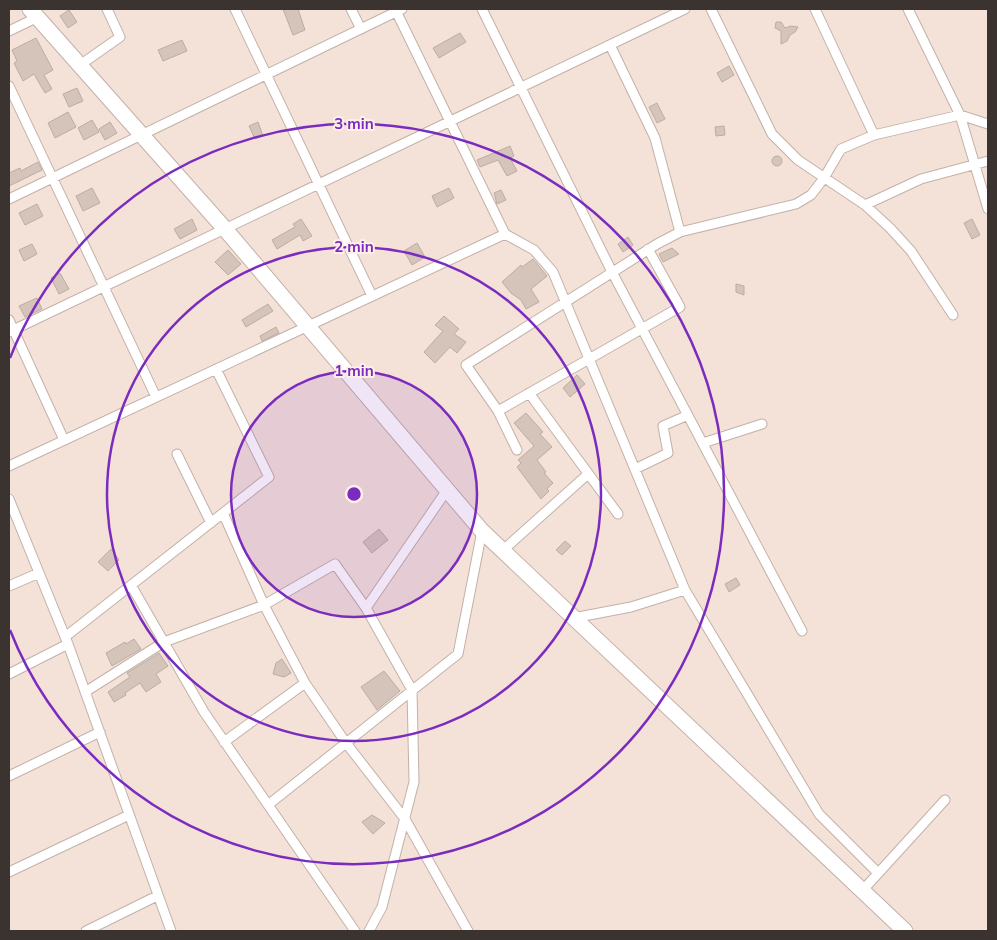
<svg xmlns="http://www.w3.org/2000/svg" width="997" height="940" font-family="Mulish,sans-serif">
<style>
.building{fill:#d5c4ba;stroke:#bdaca3}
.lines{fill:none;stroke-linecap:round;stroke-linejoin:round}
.minor-casing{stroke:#c3b1a8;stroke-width:11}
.primary-casing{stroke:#c3b1a8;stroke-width:17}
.minor{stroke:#fff;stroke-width:9}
.primary{stroke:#fff;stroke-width:15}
.ring{fill:none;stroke:#7b2cbf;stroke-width:2.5}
.centre{fill:#7b2cbf;stroke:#fef0e8;stroke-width:2.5}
.ring-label{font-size:15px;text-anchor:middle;font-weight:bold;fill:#7b2cbf;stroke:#fef0e8;stroke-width:4;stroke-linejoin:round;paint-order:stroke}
</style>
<rect width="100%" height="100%" fill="#f4e2d8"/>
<path class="building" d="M283 9H298L305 30 293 35Z
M69 10 77 22 68 28 60 16Z
M776 22H781L785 28 791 26 798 27 795 32 790 35 787 41 781 44V31L775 28Z
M460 33 466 42 439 58 433 48Z
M36 38 53 70 44 75 52 89 45 93 34 74 23 81 14 63 17 61 12 50Z
M182 40 187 51 163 61 158 50Z
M729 66 734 75 722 82 717 73Z
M77 88 83 101 69 107 63 94Z
M657 103 665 119 657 123 649 107Z
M68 112 76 127 55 138 48 123Z
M92 120 99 132 84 140 78 128Z
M110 122 117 133 105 140 99 129Z
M258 122 263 136 255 139 249 126Z
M724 126 725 135 716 136 715 127Z
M510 146 514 156 510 158 517 171 507 176 498 160 480 167 477 160Z
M772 161a5 5 0 1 1 10 0a5 5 0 1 1-10 0Z
M38 162 42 170 9 186V173L20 168 21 171Z
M92 188 100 203 83 211 76 196Z
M449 188 454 198 437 207 432 196Z
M501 190 506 200 497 204 494 193Z
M37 204 43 216 25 225 19 213Z
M192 219 197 230 180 239 174 229Z
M301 219 312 236 303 241 300 235 277 249 272 240 295 227 293 224Z
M972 219 980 235 972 239 964 223Z
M628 237 633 245 623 252 618 244Z
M417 243 425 257 412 265 404 251Z
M32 244 37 254 24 261 19 250Z
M672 248 679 254 663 262 659 254Z
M228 250 241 264 228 275 215 262Z
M533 259 547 276 531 289 539 302 526 309 521 300 511 293 502 282 521 265 522 267Z
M60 273 69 289 59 294 51 278Z
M736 284 744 286V295L736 292Z
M37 298 42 309 25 317 19 306Z
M268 304 273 311 246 327 242 320Z
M444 316 459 329 454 334 466 342 457 353 450 347 435 363 424 352 443 331 435 325Z
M276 327 279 333 262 341 260 336Z
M577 375 585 384 570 397 563 388Z
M526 413 543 432 540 434 552 447 537 460 546 472 544 473 553 483 547 489 549 491 541 499 517 467 521 463 518 460 534 446 514 423Z
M379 529 388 540 372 553 363 542Z
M565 541 571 546 562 555 556 550Z
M111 549 119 560 108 571 98 562Z
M736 578 740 585 729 592 725 584Z
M134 639 141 649 112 666 106 653 125 642 126 644Z
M159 653 168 666 156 674 161 682 146 692 140 683 125 693 126 695 114 702 108 692 130 677 127 673Z
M282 659 291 673 284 677 273 674 276 663Z
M384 671 400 691 377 710 361 687Z
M372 815 385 823 373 834 362 822Z"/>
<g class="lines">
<defs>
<path id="minor" d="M235 9 372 296
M351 9 361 29
M482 9 612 272 802 631
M711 9 772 134 798 160 865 205 890 228 911 251 953 315
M815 9 874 135
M908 9 960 115 988 209
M396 11 505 234 534 250 553 272 685 590 819 814 878 873
M9 31 38 17
M610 45 655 138 680 232
M80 65 120 37 107 9
M9 86 156 397
M9 199 402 9
M865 205 921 179 988 161
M9 320 64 440
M9 332 685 9
M529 393 618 514
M498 411 680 307 648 249
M703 443 762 424
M517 450 498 411 466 365 657 244 680 232 796 204 811 195 824 178 841 149 874 135 960 115 988 124
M177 454 211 523
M9 466 505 234
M635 469 668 453 663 426 688 415
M9 499 68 644 171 931
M223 513 264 605 305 683 346 743 405 819 468 931
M502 551 588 474
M131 585 204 712 355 931
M9 586 39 573
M366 608 447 490
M573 618 631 607 685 590
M65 637 269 477 216 369
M9 674 68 644
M85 692 164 642 264 605 335 564 366 608 412 690 414 782 382 907 369 931
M224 742 305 683
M9 776 100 732
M268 805 458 654 482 531
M9 872 129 815
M862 891 945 800
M86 931 157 896"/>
<path id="primary" d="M30 9 225 229 482 531 905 931"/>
</defs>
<use href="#minor" class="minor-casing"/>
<use href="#primary" class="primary-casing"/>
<use href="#minor" class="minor"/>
<use href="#primary" class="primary"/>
</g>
<circle cx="354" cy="494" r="123" fill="#7b2cbf" fill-opacity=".12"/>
<g class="ring">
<circle cx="354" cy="494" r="123"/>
<circle cx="354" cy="494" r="247"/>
<path d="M10 358A370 370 0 1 1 10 630"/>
</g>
<circle cx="354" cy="494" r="8" class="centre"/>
<g class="ring-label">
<text x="354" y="129">3 min</text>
<text x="354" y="252">2 min</text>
<text x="354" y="376">1 min</text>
</g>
<rect width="997" height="940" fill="none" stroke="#3a332f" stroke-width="20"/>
</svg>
